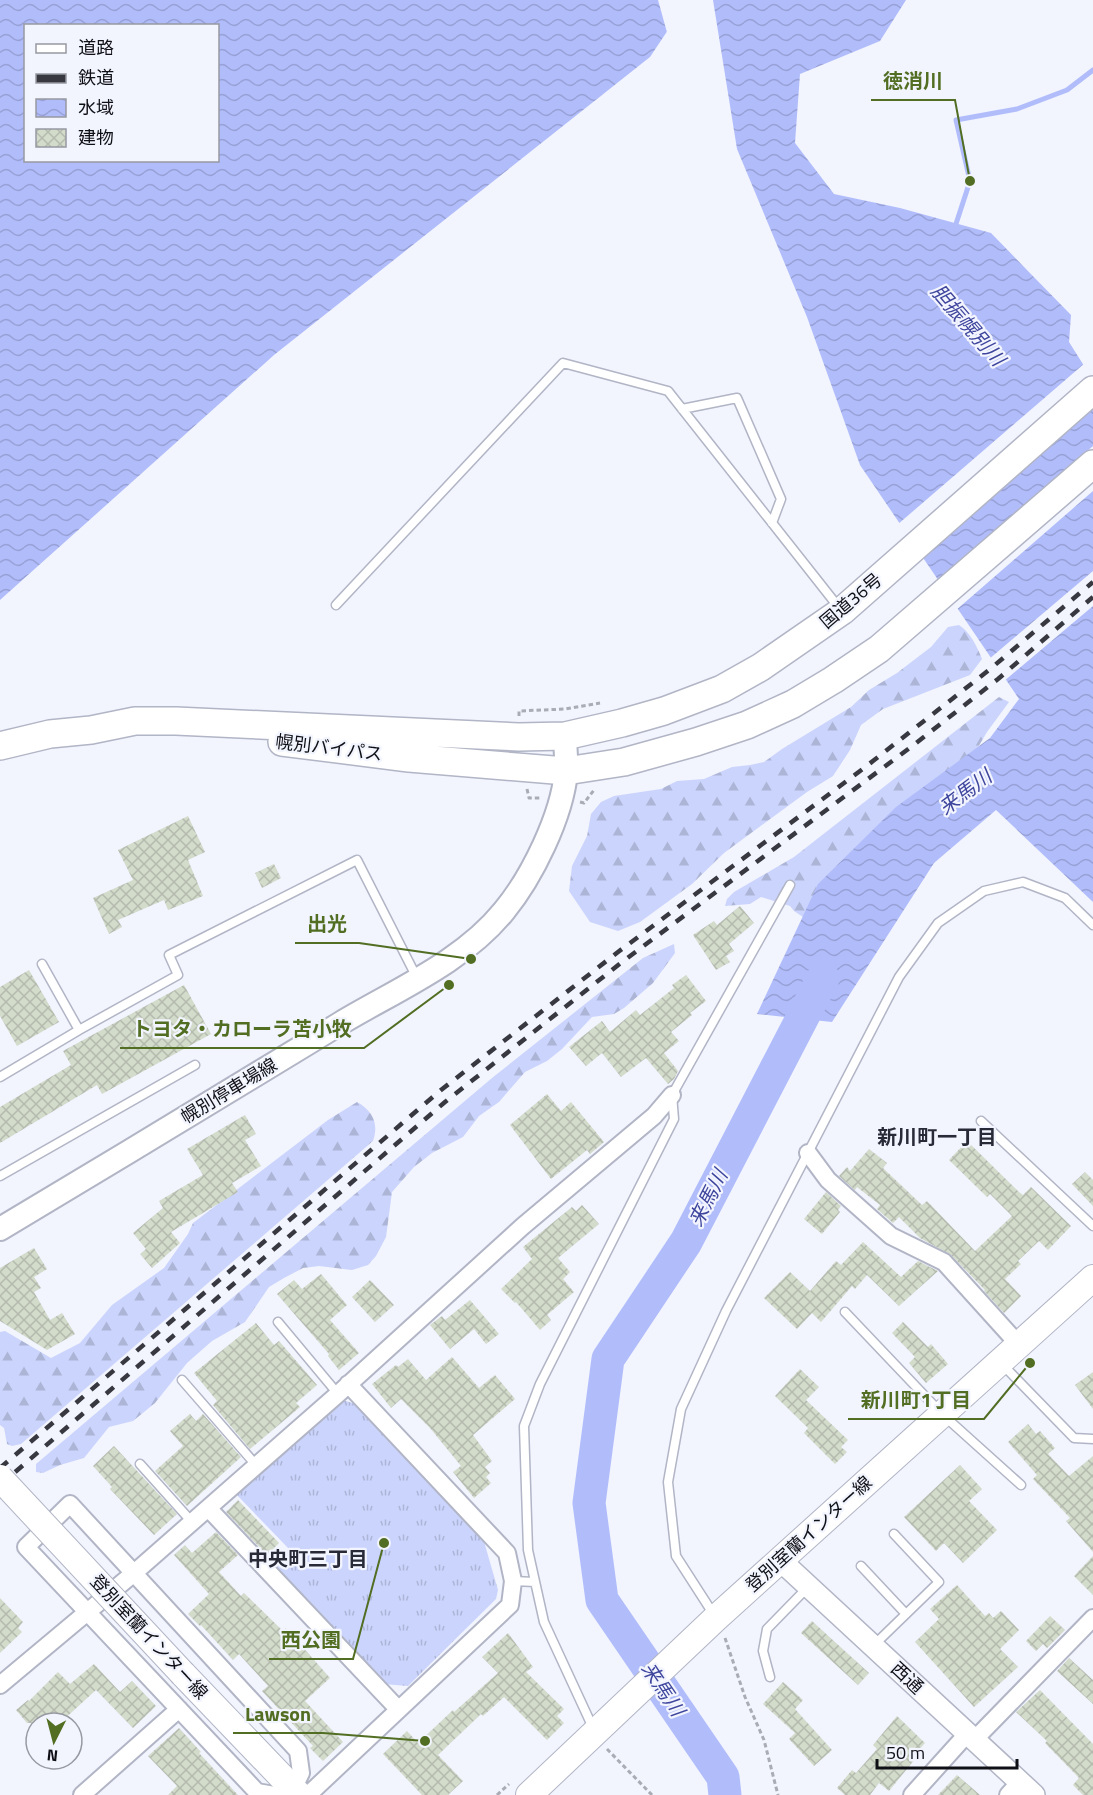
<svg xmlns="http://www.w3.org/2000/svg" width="1093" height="1795" font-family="'Titillium Web','Noto Sans JP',sans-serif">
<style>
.grass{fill:url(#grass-tufts)}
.forest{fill:url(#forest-firs)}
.water{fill:url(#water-waves);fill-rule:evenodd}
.pier{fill:#f2f4fe}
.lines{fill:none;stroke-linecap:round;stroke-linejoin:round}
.stream{stroke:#b1bdfb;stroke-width:5}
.river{stroke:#b1bdfb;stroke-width:33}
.building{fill:url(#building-cross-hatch)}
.service-casing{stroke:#b1b5c5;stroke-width:11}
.minor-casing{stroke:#b1b5c5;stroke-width:20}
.tertiary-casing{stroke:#b1b5c5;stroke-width:24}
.secondary-casing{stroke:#b1b5c5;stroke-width:26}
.primary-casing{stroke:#b1b5c5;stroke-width:28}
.trunk-casing{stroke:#b1b5c5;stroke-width:30}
.path{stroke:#aaacb5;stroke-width:3;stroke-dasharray:4.5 3;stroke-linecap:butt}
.service{stroke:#fff;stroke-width:8}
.minor{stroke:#fff;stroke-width:16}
.tertiary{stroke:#fff;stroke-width:21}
.secondary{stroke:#fff;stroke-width:22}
.primary{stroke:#fff;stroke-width:26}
.trunk{stroke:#fff;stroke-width:27}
.rail{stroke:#383940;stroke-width:4.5;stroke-dasharray:10 10;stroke-linecap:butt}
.primary-bridge-casing{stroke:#b1b5c5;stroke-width:28;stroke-linecap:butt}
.primary-bridge{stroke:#fff;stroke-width:26}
.labels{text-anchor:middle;stroke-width:4.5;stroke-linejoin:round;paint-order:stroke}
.street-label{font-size:18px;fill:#0f1016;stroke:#f2f4fe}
.water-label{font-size:20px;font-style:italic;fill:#3e459d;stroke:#f2f4fe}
.neighbourhood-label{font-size:20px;font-weight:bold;fill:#282a37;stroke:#f2f4fe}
.leader{fill:none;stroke:#516e22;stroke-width:2}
.callout-dot{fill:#516e22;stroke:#f2f4fe;stroke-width:2}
.callout-label{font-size:20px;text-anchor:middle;font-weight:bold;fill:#516e22;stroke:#f2f4fe;stroke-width:4.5;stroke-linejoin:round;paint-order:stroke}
</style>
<defs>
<pattern id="grass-tufts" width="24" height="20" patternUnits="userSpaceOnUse" patternTransform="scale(1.5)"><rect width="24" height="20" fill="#cbd4fc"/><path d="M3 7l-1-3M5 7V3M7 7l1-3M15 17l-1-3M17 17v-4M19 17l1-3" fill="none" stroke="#adb5d7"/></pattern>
<pattern id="forest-firs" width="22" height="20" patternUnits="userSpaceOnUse" patternTransform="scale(1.5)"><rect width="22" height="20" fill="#cbd4fc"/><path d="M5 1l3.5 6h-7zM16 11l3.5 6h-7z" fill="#adb5d7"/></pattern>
<pattern id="water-waves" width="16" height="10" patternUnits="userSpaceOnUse" patternTransform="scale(1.5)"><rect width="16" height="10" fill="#b1bdfb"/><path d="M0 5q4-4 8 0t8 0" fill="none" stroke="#97a1d6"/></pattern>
<pattern id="building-cross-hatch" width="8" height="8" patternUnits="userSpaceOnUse" patternTransform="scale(1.5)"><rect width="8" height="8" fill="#d3dbcb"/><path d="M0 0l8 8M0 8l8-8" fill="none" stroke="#b4bbae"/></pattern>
</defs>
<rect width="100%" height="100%" fill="#f2f4fe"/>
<path class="grass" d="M343 1400 355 1404 483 1538 498 1590 496 1599 408 1686 383 1684 272 1566 289 1549 236 1494Z"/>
<path class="forest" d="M959 625C970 632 977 646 982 659L970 675 883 709 861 725 850 750 833 776 807 792 724 853 692 884 640 922 618 931 590 922 569 891 572 866 587 836 591 814 601 802 614 796 661 789 677 781 704 779 732 767 750 765 764 762 782 749 851 707 869 690 897 673 931 647 948 627Z
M999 697 1009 702 987 732 967 766 809 921 794 911 790 906 761 897 750 904 725 906 727 899 734 892 794 857Z
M674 944 675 953 653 983 624 1008 614 1014 592 1017 562 1049 547 1061 525 1072 499 1102 479 1116 463 1137 432 1153 414 1167 392 1192 386 1237 376 1256 368 1265 352 1270 319 1266 303 1268 284 1278 269 1287 245 1322 212 1341 187 1363 155 1403 133 1421 109 1427 84 1458 60 1465 43 1473 36 1472V1464L492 1078 643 958Z
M357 1102C373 1111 379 1124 373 1141L21 1444 12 1446 7 1444 4 1428 0 1425V1332L5 1331 51 1358 80 1343 112 1305 164 1268 188 1234 193 1223 328 1120Z"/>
<path class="water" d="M0 0H688L650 57 274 355 0 600ZM26 26H218V160H26Z
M713 0H906L880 41 800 74 795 143 834 194 900 208 991 233 1071 315 1069 342 1093 380V902L996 810 934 863 832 1022 757 1014 818 884 896 807 990 738 1019 699 860 465 807 317 737 149Z"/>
<path class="pier" d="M658 0H691L668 36Z
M1085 363 1093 375V409L920 559 897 525Z
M1093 446V491L955 611 937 584Z
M1093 571V606L1003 682 988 660Z"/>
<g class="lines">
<path class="stream" d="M954 230 970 181 956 120 1017 109 1067 90 1093 70"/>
<path class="river" d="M725 1795 723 1777 602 1600 589 1503 608 1359 686 1242 823 978"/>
</g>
<path class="building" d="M188 816 205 852 188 860 203 896 168 910 164 900 118 920 122 927 109 934 93 898 133 880 118 850Z
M274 864 281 878 262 888 255 873Z
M740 906 754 923 729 944 734 951 726 956 730 962 716 970 693 935 714 921 717 925Z
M29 970 59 1022 17 1046 0 1016V987Z
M686 975 706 1001 690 1013 692 1015 671 1032 679 1041 664 1053 678 1071 674 1079 668 1084 646 1058 621 1077 602 1053 586 1066 569 1047 602 1021 610 1032 636 1010 640 1015 674 988 672 985Z
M184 985 211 1034 102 1094 97 1085 0 1143V1107L71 1065 63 1051Z
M547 1094 561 1111 571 1102 604 1142 590 1154 587 1150 551 1179 510 1125Z
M245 1115 256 1134 245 1140 261 1166 232 1183 238 1192 171 1232 180 1243 152 1268 140 1254 146 1249 133 1233 163 1208 159 1201 203 1175 187 1149Z
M967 1141 1019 1192 1023 1195 1031 1187 1071 1226 1048 1250 1039 1241 1018 1261 1021 1264 1005 1279 1021 1296 1004 1313 984 1291 985 1290 951 1255 920 1238 899 1217 893 1223 877 1209 880 1205 857 1187 855 1190 839 1176 847 1167 850 1171 869 1149 887 1163 883 1168 922 1205 927 1201 975 1251 1012 1216 990 1194 987 1197 949 1160Z
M1085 1172 1093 1180V1206L1072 1184Z
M826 1192 841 1206 838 1210 840 1212 822 1234 804 1219Z
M582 1205 599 1224 558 1258 570 1272 563 1279 574 1292 547 1315 551 1320 540 1330 516 1302 515 1303 501 1289 532 1259 523 1247 572 1207 576 1211Z
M863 1242 901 1277 918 1261 938 1271 899 1306 867 1275 855 1289 852 1286 821 1322 812 1313 797 1329 764 1298 790 1272 810 1291 836 1261 841 1265Z
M34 1248 47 1269 34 1277 41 1288 34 1292 50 1320 62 1313 75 1334 47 1350 0 1321V1268Z
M321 1274 347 1305 330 1320 359 1353 339 1370 328 1356 329 1354 277 1294 294 1280 302 1289Z
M370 1280 394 1305 375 1322 352 1297Z
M470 1300 499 1334 486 1344 474 1329 450 1349 430 1325 442 1316 445 1320Z
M903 1322 928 1347 931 1344 948 1364 926 1383 909 1363 915 1357 892 1333Z
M256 1323 274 1345 279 1341 317 1385 296 1403 300 1407 250 1449 213 1405 217 1401 194 1373Z
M452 1357 479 1388 495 1375 515 1399 473 1435 492 1461 485 1467 490 1473 486 1477 491 1483 474 1498 453 1472 461 1466 430 1428 401 1399 391 1408 372 1384 396 1365 398 1367 408 1359 426 1380Z
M800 1369 819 1387 806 1400 848 1440 841 1447 847 1452 835 1464 804 1433 808 1428 775 1396Z
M1093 1372V1409L1075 1385Z
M190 1414 196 1421 203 1414 241 1457 187 1506 155 1471 183 1446 170 1431Z
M1028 1424 1036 1434 1040 1431 1055 1448 1048 1454 1069 1476 1093 1456V1552L1066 1521 1070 1518 1033 1479 1037 1475 1008 1442Z
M114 1446 177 1514 154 1535 110 1489 112 1487 93 1466Z
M960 1465 982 1489 969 1501 997 1530 963 1563 944 1543 936 1551 904 1517Z
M238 1500 279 1543 267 1555 226 1512Z
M216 1532 238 1555 219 1572 241 1596 244 1593 283 1631 286 1628 330 1678 305 1701 343 1742 323 1761 310 1748 313 1746 262 1691 268 1686 239 1654 233 1660 201 1625 200 1626 188 1614 209 1594 174 1555 185 1545 192 1553Z
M1093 1556V1595L1074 1576Z
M957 1585 985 1616 989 1613 993 1618 1001 1611 1019 1630 1000 1649 1018 1667 974 1707 915 1642 939 1619 930 1609Z
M0 1598 23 1622 18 1628 22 1632 0 1653Z
M1050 1616 1065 1630 1047 1648 1043 1644 1036 1651 1026 1641Z
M812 1621 869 1673 858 1685 801 1633Z
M508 1633 533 1667 526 1672 564 1709 557 1716 564 1723 547 1740 504 1697 483 1716 481 1714 438 1755 463 1781 448 1795H422L383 1754 407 1731 418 1743 453 1710 454 1712 498 1673 482 1657Z
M1069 1658 1093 1680V1704L1057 1671Z
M94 1664 120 1692 132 1681 156 1706 133 1728 96 1690 60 1723H27L16 1710 28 1700 29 1701 58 1672 70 1684Z
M783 1682 803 1700 795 1709 832 1750 814 1766 789 1739 795 1733 763 1704Z
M1040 1690 1093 1744V1795H1083L1073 1785 1079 1778 1045 1743 1047 1741 1016 1712Z
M897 1716 925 1743 912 1757 915 1759 889 1791 879 1783 870 1795H845L837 1788 852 1770 856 1773 877 1749 873 1745Z
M179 1728 201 1752 199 1753 238 1795H168L177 1786 148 1756Z
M957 1775 980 1795H938Z"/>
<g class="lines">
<defs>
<path id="service" d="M682 409 737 398 781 499 772 523
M336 605 563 363 668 391 840 609
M42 964 79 1030
M0 1077 79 1030 178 975 169 955 357 860 417 978
M981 1121 1093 1226
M0 1176 195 1065
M845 1312 942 1414 1021 1485
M278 1322 338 1394
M1002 1364 1074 1438 1093 1439
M182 1380 256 1465
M140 1464 192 1522
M861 1566 906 1614
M513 1581 535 1582
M714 1615 676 1556 668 1482 681 1409 726 1311 899 977 938 923 984 891 1023 882 1065 898 1093 925
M873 1646 939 1582 894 1534
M770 1677 763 1651 767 1629 808 1587
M594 1730 544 1622 528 1550 524 1426 540 1384 674 1119 672 1095 790 885"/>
<path id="minor" d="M808 1153 828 1180 891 1236 944 1262 1019 1345
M208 1508 398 1709
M0 1685 134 1573 338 1394 523 1226 654 1116 672 1095
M974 1740 1093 1618
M82 1795 179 1709
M274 1795 257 1792 26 1547 70 1504 298 1751 301 1773 293 1789 275 1795
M308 1795 510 1605 513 1581 507 1553 348 1384
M912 1795 967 1734
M1008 1795 1020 1782"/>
<path id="tertiary" d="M780 1560 1034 1795"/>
<path id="secondary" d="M0 1229C114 1161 228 1092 341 1023 396 990 463 962 504 911 532 877 562 816 566 772 567 760 565 748 565 736"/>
<path id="primary" d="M183 1674 299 1795
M529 1795 716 1618 1093 1278"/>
<path id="trunk" d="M282 742 409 758 566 771 624 762 696 742 747 725 793 704 833 680 879 649 1093 464
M0 746 50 734 91 730 135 721H176L519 737 565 736 622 723 664 711 722 689 761 667 842 611 1093 390"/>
</defs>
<use href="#service" class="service-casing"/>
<use href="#minor" class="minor-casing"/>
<use href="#tertiary" class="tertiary-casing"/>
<use href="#secondary" class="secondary-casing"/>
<use href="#primary" class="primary-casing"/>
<use href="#trunk" class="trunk-casing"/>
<path class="path" d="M519 716V711L565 709 600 703
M527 789 529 798H541
M580 802 584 803 594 790
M725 1638 745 1697 764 1740 778 1795
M607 1749 652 1795
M497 1795 509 1784"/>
<use href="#service" class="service"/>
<use href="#minor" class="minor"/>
<use href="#tertiary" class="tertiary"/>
<use href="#secondary" class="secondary"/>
<use href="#primary" class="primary"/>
<use href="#trunk" class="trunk"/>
<path class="rail" d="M0 1468 441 1090 618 952 864 768 989 670 1093 582
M0 1485 445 1102 622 962 911 747 998 679 1093 597"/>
<defs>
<path id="primary-bridge" d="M0 1478 183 1674"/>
</defs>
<use href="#primary-bridge" class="primary-bridge-casing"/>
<use href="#primary-bridge" class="primary-bridge"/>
</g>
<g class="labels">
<g class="street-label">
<text transform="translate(851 601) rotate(-40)" y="6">国道36号</text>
<text transform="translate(329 748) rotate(7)" y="6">幌別バイパス</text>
<text transform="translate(229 1091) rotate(-31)" y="6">幌別停車場線</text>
<text transform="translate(809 1534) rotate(-42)" y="6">登別室蘭インター線</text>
<text transform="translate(149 1637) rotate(47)" y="6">登別室蘭インター線</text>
<text transform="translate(907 1678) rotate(43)" y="6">西通</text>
</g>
<g class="water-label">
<text transform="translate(968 325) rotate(49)" y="7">胆振幌別川</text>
<text transform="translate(965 792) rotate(-37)" y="7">来馬川</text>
<text transform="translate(708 1198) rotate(-63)" y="7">来馬川</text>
<text transform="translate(663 1689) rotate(56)" y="7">来馬川</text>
</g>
<g class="neighbourhood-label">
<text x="937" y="1144">新川町一丁目</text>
<text x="308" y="1566">中央町三丁目</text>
</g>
</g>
<path class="leader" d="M970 181L955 100H871M471 959L359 943H295M449 985L364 1048H120M1030 1363L984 1419H848M384 1543L353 1659H269M425 1741L323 1733H233"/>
<g class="callout-dot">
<circle cx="970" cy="181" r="6"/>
<circle cx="471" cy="959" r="6"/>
<circle cx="449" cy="985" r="6"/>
<circle cx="1030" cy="1363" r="6"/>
<circle cx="384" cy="1543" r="6"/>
<circle cx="425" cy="1741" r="6"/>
</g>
<g class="callout-label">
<text x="913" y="88">徳消川</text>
<text x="327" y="931">出光</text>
<text x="242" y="1036">トヨタ・カローラ苫小牧</text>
<text x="916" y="1407">新川町1丁目</text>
<text x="311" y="1647">西公園</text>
<text x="278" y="1721">Lawson</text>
</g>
<rect x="24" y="24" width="195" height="138" fill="#f2f4fe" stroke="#9799a1" stroke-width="1.5"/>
<rect x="36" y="44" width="30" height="9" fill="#ffffff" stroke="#9799a1" stroke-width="1.5"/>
<text x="78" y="54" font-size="18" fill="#0f1016">道路</text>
<rect x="36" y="74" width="30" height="9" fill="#383940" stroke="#9799a1" stroke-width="1.5"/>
<text x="78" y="84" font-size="18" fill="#0f1016">鉄道</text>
<rect x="36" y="99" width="30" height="18" fill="url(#water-waves)" stroke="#9799a1" stroke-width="1.5"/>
<text x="78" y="114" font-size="18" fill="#0f1016">水域</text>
<rect x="36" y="129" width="30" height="18" fill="url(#building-cross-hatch)" stroke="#9799a1" stroke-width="1.5"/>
<text x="78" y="144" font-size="18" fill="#0f1016">建物</text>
<g transform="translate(54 1741) rotate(186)"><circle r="28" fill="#f2f4fe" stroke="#9799a1" stroke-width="1.5"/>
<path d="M0-4.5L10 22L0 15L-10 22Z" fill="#516e22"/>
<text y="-9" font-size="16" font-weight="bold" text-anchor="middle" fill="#0f1016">N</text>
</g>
<path d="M877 1759v9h140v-9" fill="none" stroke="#0f1016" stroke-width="3"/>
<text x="886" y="1759" font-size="18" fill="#0f1016" stroke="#f2f4fe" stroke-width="4.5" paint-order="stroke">50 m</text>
</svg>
